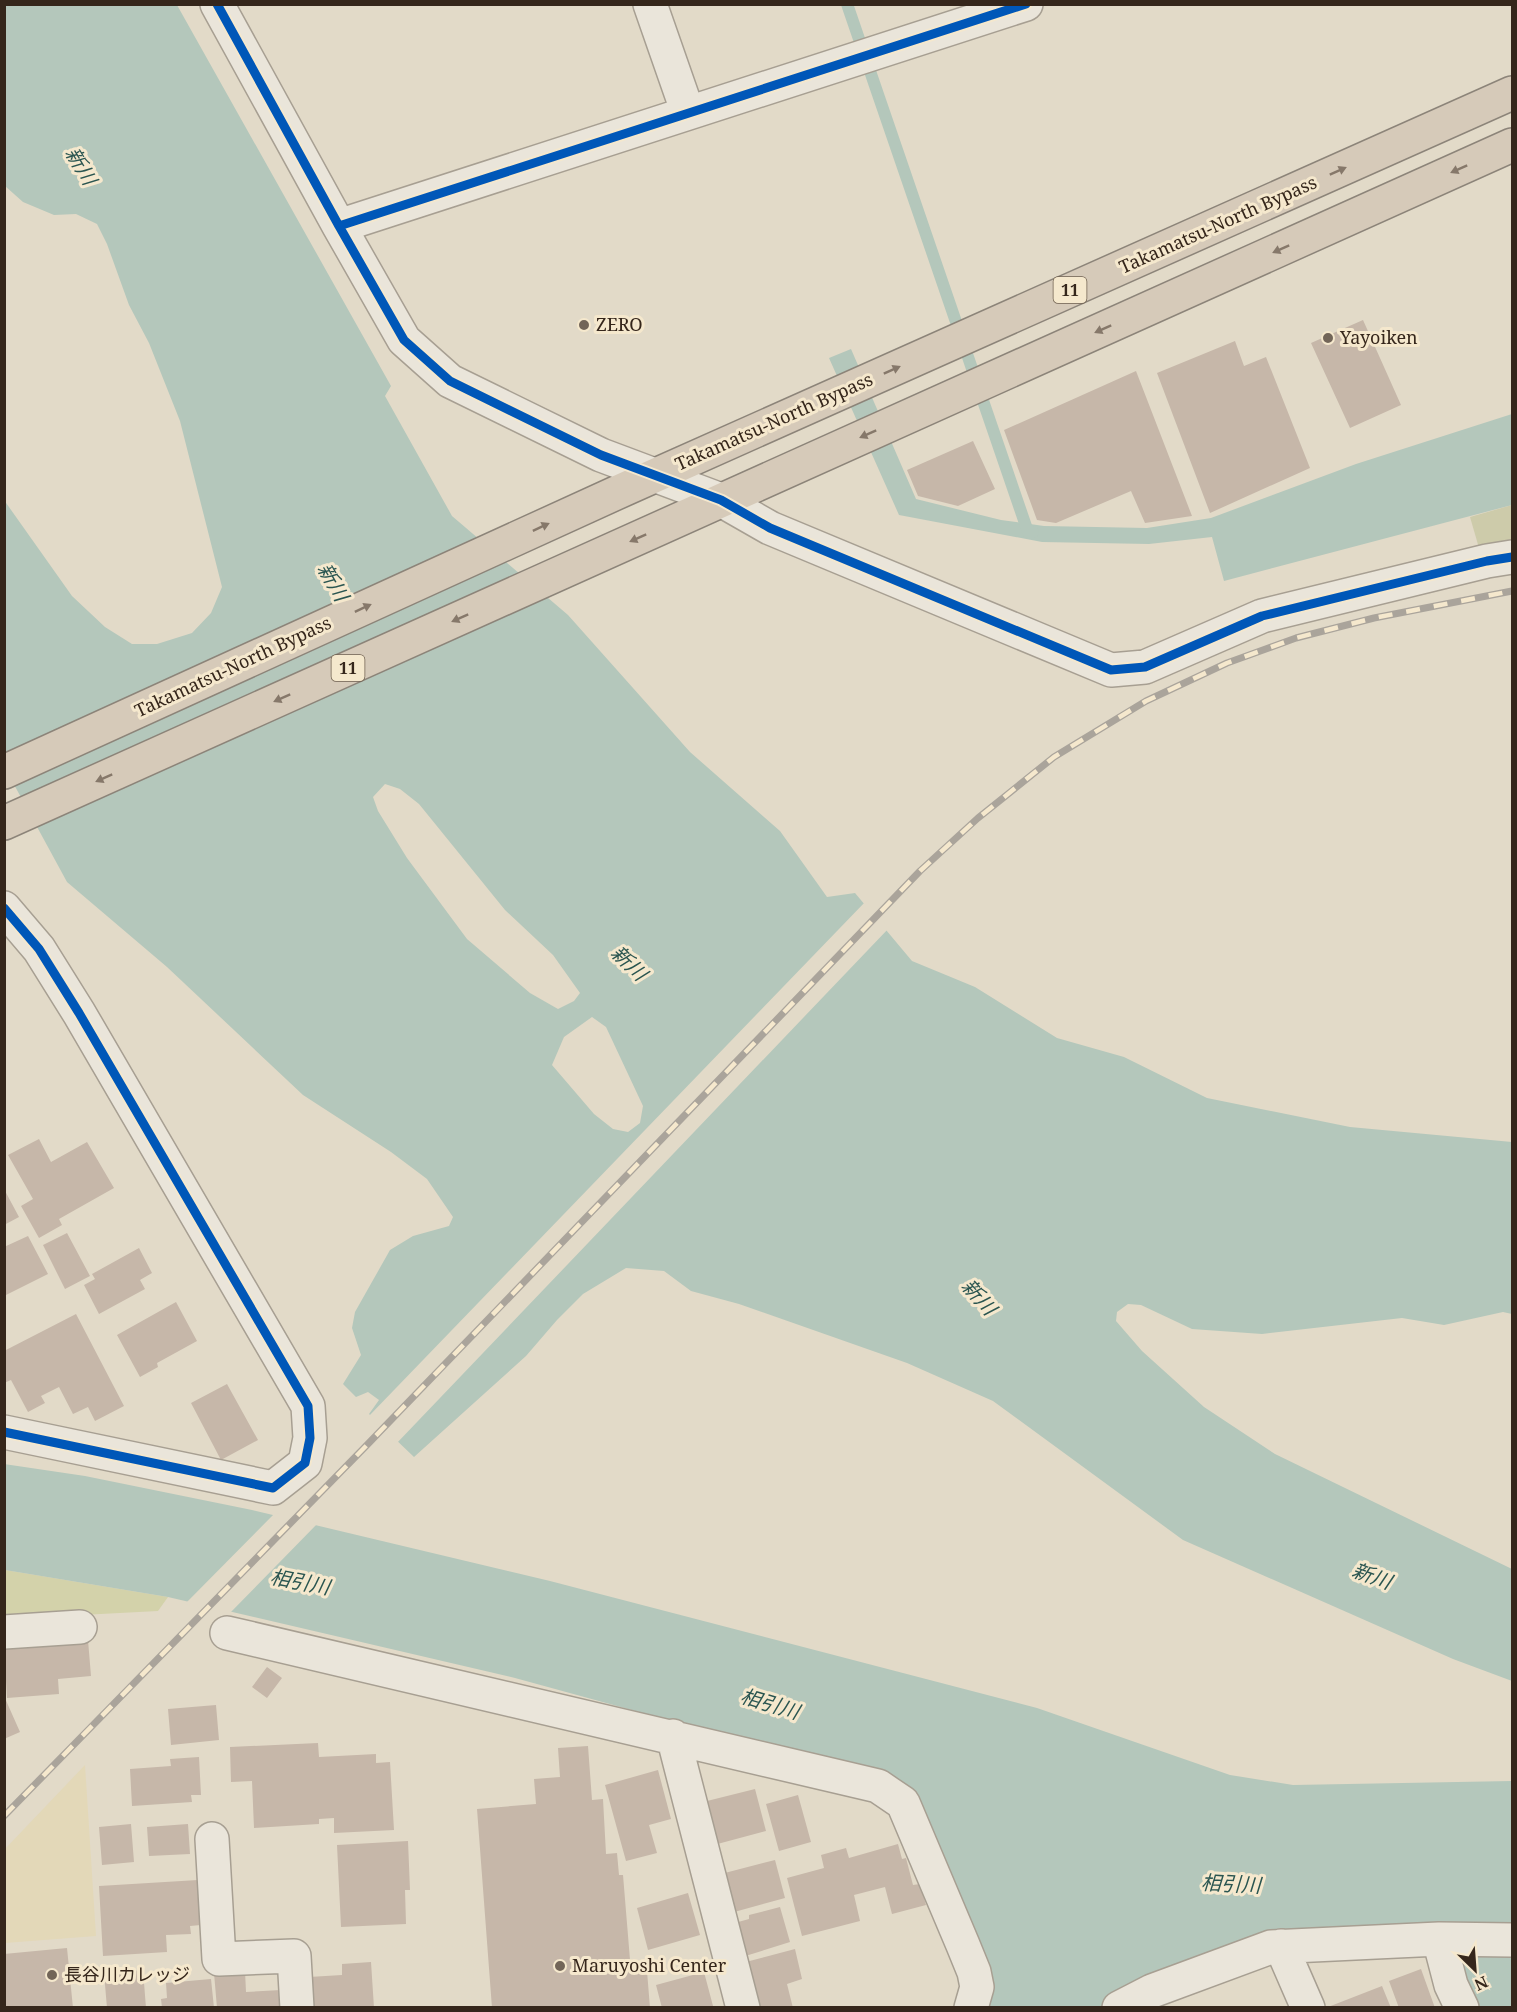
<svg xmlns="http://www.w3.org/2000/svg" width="1517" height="2012" font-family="'Noto Serif','Noto Sans JP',serif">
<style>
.farmland{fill:#e3d8b8}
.green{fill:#d3d2aa}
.cemetery{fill:#cdcbaa}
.water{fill:#b4c7bb;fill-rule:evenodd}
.pier{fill:#e2dac8}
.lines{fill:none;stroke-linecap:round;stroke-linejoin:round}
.stream{stroke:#b4c7bb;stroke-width:12}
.building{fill:#c6b7a9}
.minor-casing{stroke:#a79f92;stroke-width:36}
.highway-casing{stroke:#8c8479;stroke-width:36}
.minor{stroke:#eae5da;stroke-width:33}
.highway{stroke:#d6cab9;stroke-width:33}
.rail-casing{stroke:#aaa49b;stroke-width:7}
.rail{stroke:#f5e8cd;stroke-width:4.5;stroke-dasharray:14;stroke-linecap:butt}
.cycleway-casing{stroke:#f5e8cd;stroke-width:13}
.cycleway{stroke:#0057b8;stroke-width:9}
.oneway{fill:#86786a}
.poi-dot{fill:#726558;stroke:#f5e8cd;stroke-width:2}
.labels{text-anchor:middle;stroke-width:6;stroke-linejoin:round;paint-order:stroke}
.shield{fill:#f5e8cd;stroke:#6f6050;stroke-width:1.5}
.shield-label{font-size:16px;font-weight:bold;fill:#35261b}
.street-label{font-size:18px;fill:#35261b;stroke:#f5e8cd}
.poi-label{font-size:18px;fill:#35261b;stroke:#f5e8cd;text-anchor:start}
.water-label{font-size:20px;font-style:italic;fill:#2a5550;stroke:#f5e8cd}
</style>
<rect width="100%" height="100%" fill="#e2dac8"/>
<path class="farmland" d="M85 1765 96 1936 5 1943V1849Z"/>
<path class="green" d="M5 1570 168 1597 158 1611 5 1619Z"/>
<path class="cemetery" d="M1512 505V542L1479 548 1470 517Z"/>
<path class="water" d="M5 5H177L391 386 385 396 452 516 568 615 690 752 780 831 827 897 855 893 912 961 975 987 1057 1038 1124 1057 1207 1098 1350 1127 1512 1142V1314L1503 1312 1444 1325 1402 1318 1262 1334 1192 1329 1141 1305 1128 1304 1117 1312 1116 1321 1142 1351 1204 1407 1275 1454 1512 1569V1681L1453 1659 1183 1540 993 1401 907 1363 739 1304 691 1291 664 1271 626 1268 583 1294 557 1320 526 1356 414 1457 369 1414 379 1400 368 1392 356 1397 343 1384 361 1355 352 1328 355 1312 390 1250 413 1236 449 1226 453 1217 427 1179 391 1152 303 1095 167 967 67 882 5 768 4 500 72 596 105 627 132 644H157L192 633 211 613 222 587 180 421 149 343 129 305 107 244 97 224 76 214 54 215 23 202 5 186ZM385 784 400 789 419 804 505 910 553 955 580 993 574 1001 558 1009 530 993 467 939 407 858 378 811 373 797ZM592 1017 606 1027 643 1106 640 1123 628 1132 613 1129 594 1114 552 1065 564 1037Z
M851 349 916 499 1001 520 1044 526 1147 528 1211 518 1356 464 1512 414V505L1224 581 1212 537 1149 544 1042 542 899 515 829 358Z
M4 1464 85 1476 252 1510 550 1581 1037 1708 1230 1775 1293 1785 1512 1781V2007H1476L1458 1972 1455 1928 1149 1980 1158 2007H984L988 1989 869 1775 515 1678 168 1597 5 1570Z"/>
<path class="pier" d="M866 901 889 928 396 1444 368 1417Z
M275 1513 318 1523 229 1614 185 1604Z"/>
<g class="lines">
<path class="stream" d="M847 4 1028 532H1033"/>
</g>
<path class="building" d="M1363 320 1401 405 1350 428 1311 343Z
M1235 341 1244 366 1266 357 1310 468 1210 513 1157 373Z
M1136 371 1192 516 1145 523 1131 491 1056 523 1037 520 1004 430Z
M973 441 995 489 958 506 918 496 907 470Z
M39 1139 51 1162 87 1142 114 1188 59 1219 62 1225 39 1238 21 1206 33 1199 8 1155Z
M4 1189 19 1217 4 1225Z
M67 1233 90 1276 65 1289 43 1245Z
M28 1236 48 1274 4 1296V1247Z
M139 1248 152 1273 140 1280 145 1289 99 1314 84 1285 95 1279 92 1274Z
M176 1302 197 1341 157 1363 158 1367 140 1377 117 1335Z
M76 1314 124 1406 95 1421 88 1407 73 1414 59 1387 41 1396 45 1403 28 1412 11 1380 4 1383V1351Z
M227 1384 258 1440 221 1460 191 1403Z
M88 1640 91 1676 58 1679 59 1694 7 1698 4 1646Z
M267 1667 282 1678 267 1698 252 1687Z
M4 1696 20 1732 4 1739Z
M216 1705 219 1740 171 1745 168 1709Z
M318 1743 319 1757 376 1754V1763L390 1762 394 1830 334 1833V1818L319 1819V1824L254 1828 252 1781 231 1782 230 1747Z
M588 1746 592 1800 603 1799 606 1854 617 1853 619 1875H623L631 1972 647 1971 650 2008H492L477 1809 536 1804 534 1779 560 1777 558 1748Z
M199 1757 201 1795H191L192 1802 132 1806 130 1769 171 1766 170 1759Z
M658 1770 671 1819 649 1825 657 1853 626 1861 605 1785Z
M755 1789 766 1831 710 1846 699 1803Z
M798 1795 811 1842 779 1851 766 1804Z
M131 1824 134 1862 102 1865 99 1827Z
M188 1824 190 1854 149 1856 147 1827Z
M408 1841 410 1890H405L406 1924 341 1927 337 1845Z
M898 1844 902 1859 906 1858 913 1885 920 1884 926 1905 892 1914 885 1887 854 1895 860 1921 802 1936 787 1878 824 1868 821 1855 846 1848 849 1858Z
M775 1860 785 1898 727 1914 717 1875Z
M198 1880 201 1925 190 1926 191 1934 166 1935 167 1952 103 1956 99 1886Z
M688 1893 700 1935 648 1950 637 1908Z
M780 1907 790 1942 739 1958 731 1924 749 1919V1915Z
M67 1948 73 2008H4V1954Z
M795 1949 802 1979 787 1984 793 2008H759L753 1983 742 1963Z
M371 1962 374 2008H311L309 1977 342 1975V1964Z
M1421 1969 1435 2008H1399L1389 1981Z
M143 1970 146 2008H107L104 1973Z
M245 1971 246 1992 281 1990 282 2008H217L214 1973Z
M704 1972 713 2006 709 2008H662L656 1985Z
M211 1979 214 2008H162L161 1999 167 1998 166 1983Z
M1382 1986 1391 2008H1328V2007Z"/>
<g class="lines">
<defs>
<path id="minor" d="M217 4 339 226 1026 4
M650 4 688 113
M339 226 404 340 450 381 601 455 721 500 770 528 1111 670 1145 667 1262 616 1487 561 1512 557
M4 908 39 949 79 1013 308 1406 310 1438 305 1463 273 1488 4 1432
M4 1632 80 1627
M227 1633 878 1786 903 1803 963 1945 974 1972 977 1987 971 2008
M673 1736 743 2008
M212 1839 219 1959 294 1956 297 2008
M1439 1939 1451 1985 1462 2008
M1281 1946 1308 2008
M1119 2008 1152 1991 1271 1947 1439 1939 1512 1940"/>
<path id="highway" d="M4 772 627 488 1512 93
M4 823 1512 145"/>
</defs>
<use href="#minor" class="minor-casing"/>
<use href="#highway" class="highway-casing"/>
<use href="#minor" class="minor"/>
<use href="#highway" class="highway"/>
<defs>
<path id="rail" d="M4 1816 365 1447 920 871 978 818 1054 757 1146 701 1227 663 1296 638 1374 618 1512 591"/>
</defs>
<use href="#rail" class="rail-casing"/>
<use href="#rail" class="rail"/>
<defs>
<path id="cycleway" d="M217 4 339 226 1026 4
M339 226 404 340 450 381 601 455 721 500 770 528 1111 670 1145 667 1262 616 1487 561 1512 557
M4 908 39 949 79 1013 308 1406 310 1438 305 1463 273 1488 4 1432"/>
</defs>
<use href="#cycleway" class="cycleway-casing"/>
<use href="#cycleway" class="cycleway"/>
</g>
<defs><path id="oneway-solid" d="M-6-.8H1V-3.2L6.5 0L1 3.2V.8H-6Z" transform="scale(1.5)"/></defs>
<g class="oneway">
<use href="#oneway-solid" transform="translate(1459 169) rotate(156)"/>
<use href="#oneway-solid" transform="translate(1338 171) rotate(-24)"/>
<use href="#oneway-solid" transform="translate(1281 249) rotate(156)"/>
<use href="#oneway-solid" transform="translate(1103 329) rotate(156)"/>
<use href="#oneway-solid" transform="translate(892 370) rotate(-24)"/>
<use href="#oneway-solid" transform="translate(868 434) rotate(156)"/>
<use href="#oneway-solid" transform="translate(541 527) rotate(-25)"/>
<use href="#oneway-solid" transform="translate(638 538) rotate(156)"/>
<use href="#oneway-solid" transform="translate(363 608) rotate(-25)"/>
<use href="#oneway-solid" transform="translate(460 618) rotate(156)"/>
<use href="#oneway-solid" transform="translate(282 698) rotate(156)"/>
<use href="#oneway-solid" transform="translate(104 778) rotate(156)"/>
</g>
<g class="poi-dot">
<circle cx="584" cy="325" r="6"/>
<circle cx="1328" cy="338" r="6"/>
<circle cx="560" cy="1966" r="6"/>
<circle cx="52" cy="1975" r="6"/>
</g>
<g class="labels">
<g class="shield">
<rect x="1053.5" y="277" width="33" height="26" rx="4.5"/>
<rect x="331.5" y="655" width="33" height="26" rx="4.5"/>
</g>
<g class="shield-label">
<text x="1070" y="296">11</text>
<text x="348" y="674">11</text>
</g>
<g class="street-label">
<text transform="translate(1218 225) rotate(-24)" y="6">Takamatsu-North Bypass</text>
<text transform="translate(774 422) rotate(-24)" y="6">Takamatsu-North Bypass</text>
<text transform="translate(233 667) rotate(-25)" y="6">Takamatsu-North Bypass</text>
</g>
<g class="poi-label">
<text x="596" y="331">ZERO</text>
<text x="1340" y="344">Yayoiken</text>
<text x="572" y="1972">Maruyoshi Center</text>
<text x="64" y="1981">長谷川カレッジ</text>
</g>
<g class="water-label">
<text transform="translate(81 166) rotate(59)" y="7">新川</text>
<text transform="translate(333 582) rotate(60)" y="7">新川</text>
<text transform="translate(629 963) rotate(44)" y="7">新川</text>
<text transform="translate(979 1297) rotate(48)" y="7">新川</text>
<text transform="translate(1372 1576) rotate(20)" y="7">新川</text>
<text transform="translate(300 1582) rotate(11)" y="7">相引川</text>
<text transform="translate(770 1704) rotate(17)" y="7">相引川</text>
<text transform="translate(1231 1884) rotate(3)" y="7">相引川</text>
</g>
</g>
<rect width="1517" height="2012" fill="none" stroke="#35261b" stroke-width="12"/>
<g transform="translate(1475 1970) rotate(155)" stroke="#f5e8cd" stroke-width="4.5" paint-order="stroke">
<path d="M0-4.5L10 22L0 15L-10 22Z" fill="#35261b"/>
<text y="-9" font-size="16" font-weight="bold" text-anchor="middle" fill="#35261b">N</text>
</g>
</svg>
